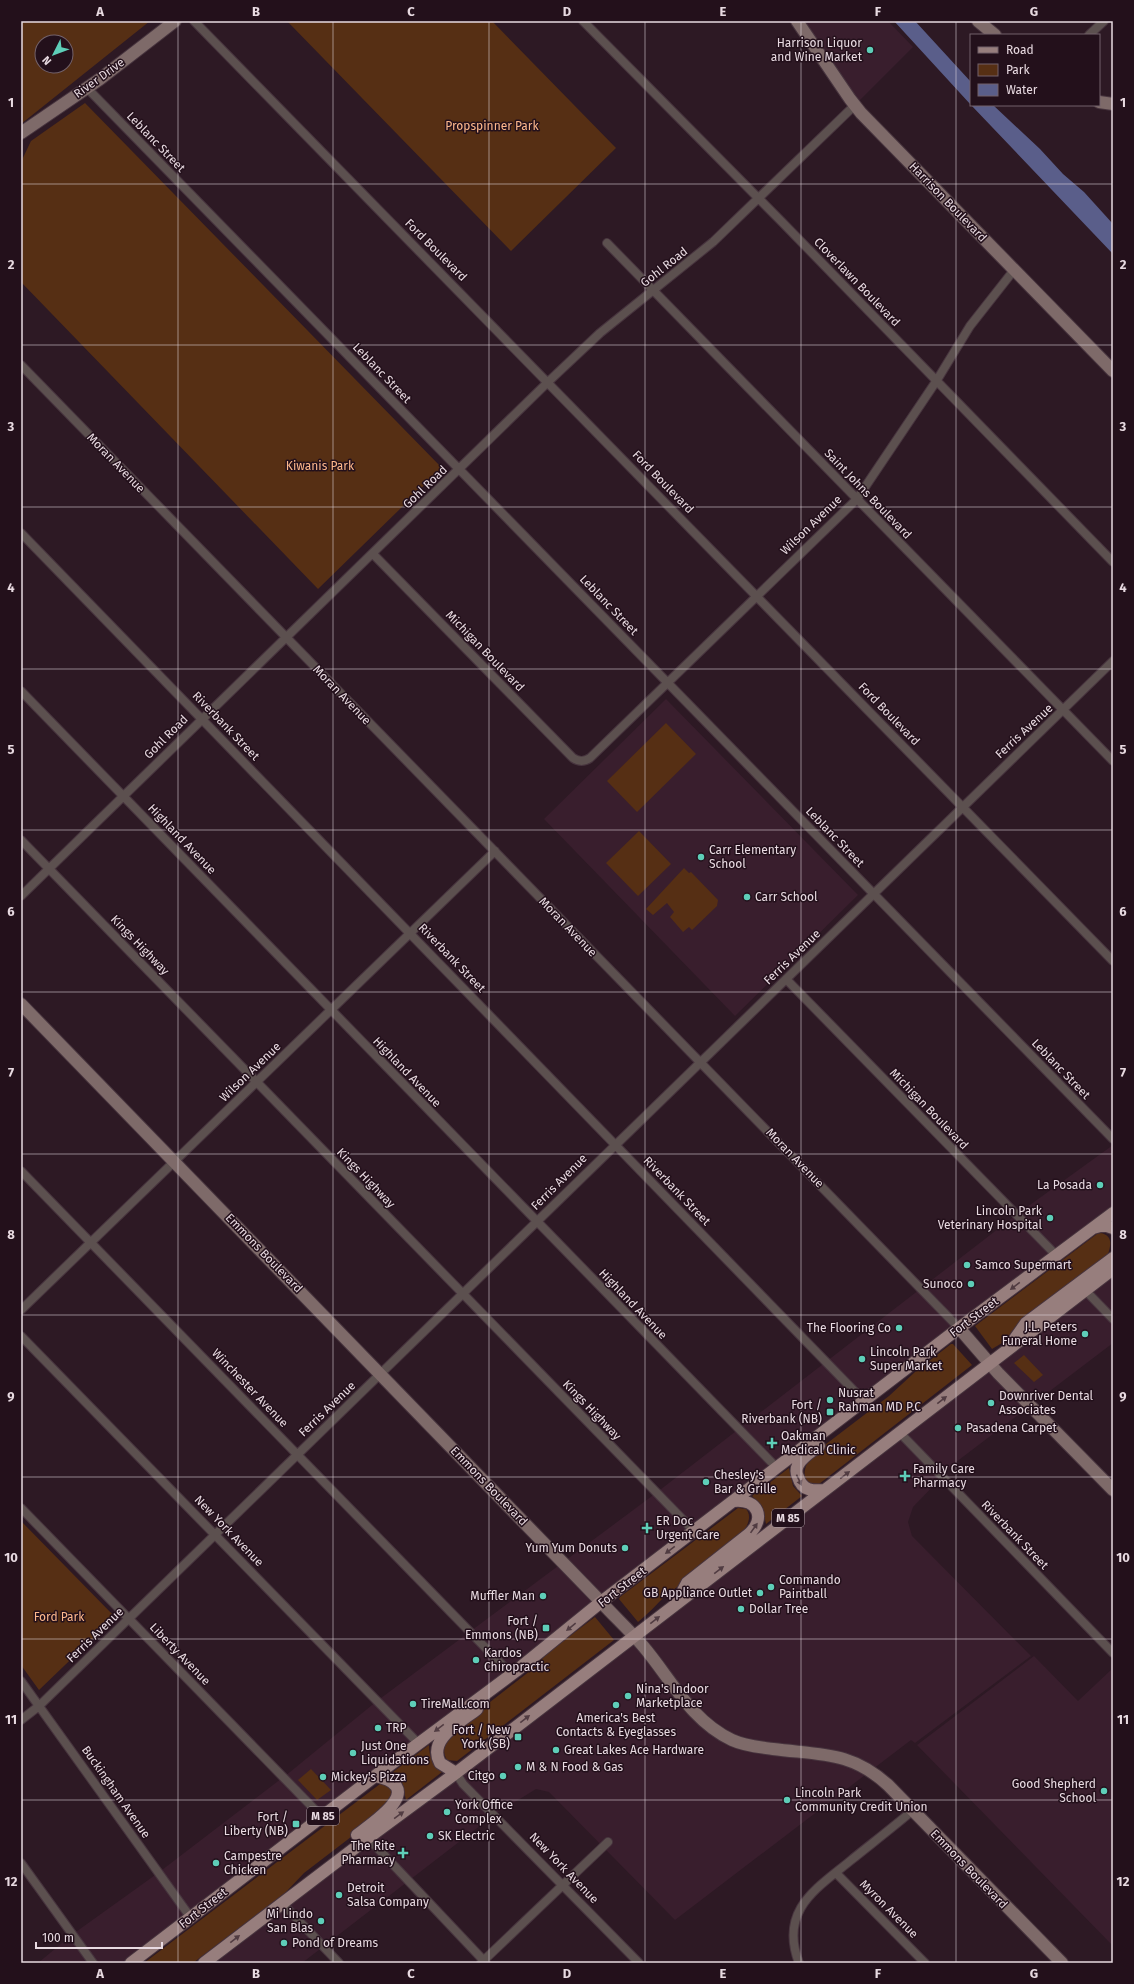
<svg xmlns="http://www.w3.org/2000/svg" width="1134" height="1984" font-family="'Fira Sans',sans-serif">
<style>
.built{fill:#391e2d}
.green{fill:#562f14;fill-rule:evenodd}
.water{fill:#5a5e8a}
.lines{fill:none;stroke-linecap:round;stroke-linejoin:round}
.street-casing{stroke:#47343e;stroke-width:10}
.secondary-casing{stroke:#47343e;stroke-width:14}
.primary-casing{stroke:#47343e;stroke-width:14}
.street{stroke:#5c504f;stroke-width:8}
.secondary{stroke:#7e6a69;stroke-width:12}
.primary{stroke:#977e7d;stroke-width:12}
.oneway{fill:#513c42}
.grid{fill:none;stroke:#e8dae1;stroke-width:1;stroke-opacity:0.55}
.poi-dot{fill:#5eceb8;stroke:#23101b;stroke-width:1.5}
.labels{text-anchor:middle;stroke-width:3;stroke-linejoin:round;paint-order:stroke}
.shield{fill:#23101b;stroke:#ad9da6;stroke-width:1}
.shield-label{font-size:11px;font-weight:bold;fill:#e8dae1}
.poi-label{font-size:12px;fill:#e8dae1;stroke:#23101b;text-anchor:start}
.street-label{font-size:12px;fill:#e8dae1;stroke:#23101b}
.park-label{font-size:12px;fill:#feb88c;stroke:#23101b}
.neatline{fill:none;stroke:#e8dae1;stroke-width:1.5}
.grid-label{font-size:13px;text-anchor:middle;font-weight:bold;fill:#e8dae1}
</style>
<rect width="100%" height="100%" fill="#2d1924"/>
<path class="built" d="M797 21H888L913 47 855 105Z
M666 699 858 895 735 1016 544 819Z
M1113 1145V1213L131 1963H38L73 1934 158 1873 290 1772 377 1701 656 1493 1016 1215Z
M1113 1269V1343L947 1469 942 1477 913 1507 908 1522 912 1536 916 1540 1031 1656 915 1743 911 1740 675 1920 549 1792 536 1789 494 1815 302 1963H204Z
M1034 1656 1078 1701 1112 1669 1113 1670V1946L917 1745Z"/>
<path class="green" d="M21 21H150L21 124ZM42 42H66V66H42Z
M287 21H492L616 148 511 251Z
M85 103 442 468 318 589 21 282V162L31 141Z
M666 723 696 754 637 812 607 781Z
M639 831 671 864 638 896 606 863Z
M684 868 689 873 691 872 718 900 717 906 692 930 689 927 683 932 670 917 674 912 667 903 653 915 646 909Z
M1101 1233C1113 1236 1111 1245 1108 1254L1023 1322 1002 1343 992 1349 975 1326 1097 1234Z
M951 1344H953L972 1365 819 1484 814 1485 806 1482C802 1471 807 1462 813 1454L889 1396 915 1372Z
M1024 1355 1043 1375 1034 1382 1014 1363Z
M789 1468 793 1486 802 1496 766 1524 762 1506 752 1496Z
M738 1508 746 1509C766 1532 681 1583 665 1596 656 1605 648 1614 638 1622L619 1599 620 1597Z
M21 1521 115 1617 39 1690 21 1665Z
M595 1617 614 1640 457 1761 447 1760C440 1749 447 1739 454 1730L530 1671 550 1651Z
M429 1745C429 1757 433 1764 442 1772L406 1800 401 1779 393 1772Z
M311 1769 331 1790 317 1800 298 1780Z
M380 1784H384L391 1790V1796L381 1814 304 1873 285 1893 193 1963H144Z"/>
<path class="water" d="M894 21H915L971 82V105Z
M971 105H993L1040 149 1063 174 1084 192 1113 224V254Z"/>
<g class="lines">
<defs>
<path id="street" d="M194 21 1113 961
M583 21 781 221 1113 562
M1089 35 1104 21
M87 88 1113 1139
M607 243 1113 761
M21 365 959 1328
M21 533 864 1401
M373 554 573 758C579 762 584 762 590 758L857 499 937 380 970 326 1014 270
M21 691 777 1468
M21 840 694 1531
M21 896 548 382 600 333 713 242 855 105
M786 979 1056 1255
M21 1171 511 1674
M1085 1290 1113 1319
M21 1310 495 851
M21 1336 418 1743
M900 1433 1113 1653
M21 1508 322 1817
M21 1681 191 1918
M21 1720 39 1706 1113 661
M456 1773 463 1784 639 1963
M368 1838 486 1963
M21 1863 93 1963
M836 1873 925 1963
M282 1903 339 1963
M481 1963 608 1842
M799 1963C779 1910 816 1889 850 1861 871 1844 892 1828 912 1811"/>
<path id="secondary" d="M797 21 850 99 861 113 1113 371
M978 21 995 35
M1099 102 1113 104
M21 133 100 79 175 21
M21 1004 601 1602C615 1617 630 1631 643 1646 671 1679 691 1721 732 1740 745 1746 759 1747 773 1749 820 1755 851 1751 888 1785L1062 1963
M959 1328 998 1373 1113 1490"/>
<path id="primary" d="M1093 1228 1104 1225 1113 1228
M1014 1340 1026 1323 1113 1258
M819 1446C812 1451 802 1457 798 1465 796 1469 796 1473 798 1477 802 1491 813 1491 825 1490
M679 1598 687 1583 749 1534C766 1518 758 1499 734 1501
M456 1773 440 1763C427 1739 461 1722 477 1709
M357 1835C377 1820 427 1787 375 1776
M131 1963 375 1776 516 1671 601 1602 959 1328 1113 1213
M204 1963 368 1838 456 1773 1113 1269"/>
</defs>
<use href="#street" class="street-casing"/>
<use href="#secondary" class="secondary-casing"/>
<use href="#primary" class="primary-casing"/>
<use href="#street" class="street"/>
<use href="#secondary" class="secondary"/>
<use href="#primary" class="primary"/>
</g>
<defs><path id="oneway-solid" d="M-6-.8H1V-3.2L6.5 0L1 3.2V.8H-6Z"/></defs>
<g class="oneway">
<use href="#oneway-solid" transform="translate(1015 1286) rotate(143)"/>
<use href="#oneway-solid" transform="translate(942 1400) rotate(-38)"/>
<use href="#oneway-solid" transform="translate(845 1475) rotate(-37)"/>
<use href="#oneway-solid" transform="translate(799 1480) rotate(65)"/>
<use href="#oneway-solid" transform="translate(754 1528) rotate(-55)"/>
<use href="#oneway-solid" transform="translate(670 1550) rotate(143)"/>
<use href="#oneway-solid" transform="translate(719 1570) rotate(-37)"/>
<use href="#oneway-solid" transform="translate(655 1620) rotate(-38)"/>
<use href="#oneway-solid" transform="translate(571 1627) rotate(141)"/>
<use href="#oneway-solid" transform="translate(525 1719) rotate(-38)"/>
<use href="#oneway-solid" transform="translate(439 1728) rotate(143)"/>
<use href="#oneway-solid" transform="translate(399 1815) rotate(-36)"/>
<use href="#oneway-solid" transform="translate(235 1939) rotate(-38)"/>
</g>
<path class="grid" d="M178 21V1963M333 21V1963M489 21V1963M645 21V1963M801 21V1963M956 21V1963M21 184H1113M21 345H1113M21 507H1113M21 669H1113M21 830H1113M21 992H1113M21 1154H1113M21 1315H1113M21 1477H1113M21 1639H1113M21 1800H1113"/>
<g class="poi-dot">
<circle cx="870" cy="50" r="4"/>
<circle cx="701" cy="857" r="4"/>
<circle cx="747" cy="897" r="4"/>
<circle cx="1100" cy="1185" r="4"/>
<circle cx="1050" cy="1218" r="4"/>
<circle cx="967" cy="1265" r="4"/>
<circle cx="971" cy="1284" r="4"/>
<circle cx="899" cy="1328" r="4"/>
<circle cx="1085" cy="1334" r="4"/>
<circle cx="862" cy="1359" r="4"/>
<circle cx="830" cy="1400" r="4"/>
<circle cx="991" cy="1403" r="4"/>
<rect x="826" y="1408" width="8" height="8" rx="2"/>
<circle cx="958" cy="1428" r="4"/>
<path d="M770 1437h4v4h4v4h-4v4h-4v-4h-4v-4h4z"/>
<path d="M903 1470h4v4h4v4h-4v4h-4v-4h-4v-4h4z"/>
<circle cx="706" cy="1482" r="4"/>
<path d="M645 1522h4v4h4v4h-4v4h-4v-4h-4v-4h4z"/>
<circle cx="625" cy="1548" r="4"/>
<circle cx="771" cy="1587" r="4"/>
<circle cx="760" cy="1593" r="4"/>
<circle cx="543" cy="1596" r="4"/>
<circle cx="741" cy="1609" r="4"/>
<rect x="542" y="1624" width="8" height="8" rx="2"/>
<circle cx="476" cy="1660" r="4"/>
<circle cx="628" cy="1696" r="4"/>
<circle cx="413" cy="1704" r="4"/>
<circle cx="616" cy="1705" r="4"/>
<circle cx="378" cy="1728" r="4"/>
<rect x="514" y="1733" width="8" height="8" rx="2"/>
<circle cx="556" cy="1750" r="4"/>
<circle cx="353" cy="1753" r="4"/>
<circle cx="518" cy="1767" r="4"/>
<circle cx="503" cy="1776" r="4"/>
<circle cx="323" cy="1777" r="4"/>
<circle cx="1104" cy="1791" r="4"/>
<circle cx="787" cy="1800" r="4"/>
<circle cx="447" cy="1812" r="4"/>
<rect x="292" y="1820" width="8" height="8" rx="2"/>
<circle cx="430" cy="1836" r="4"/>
<path d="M401 1847h4v4h4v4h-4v4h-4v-4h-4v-4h4z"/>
<circle cx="216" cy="1863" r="4"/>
<circle cx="339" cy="1895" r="4"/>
<circle cx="321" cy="1921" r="4"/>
<circle cx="284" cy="1943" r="4"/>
</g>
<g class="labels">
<g class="shield">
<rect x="772" y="1509" width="32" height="18" rx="3"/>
<rect x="307" y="1807" width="32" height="18" rx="3"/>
</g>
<g class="shield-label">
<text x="788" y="1522">M 85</text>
<text x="323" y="1820">M 85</text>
</g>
<g class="poi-label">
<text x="862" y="47" text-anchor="end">Harrison Liquor<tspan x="862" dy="14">and Wine Market</tspan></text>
<text x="709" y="854">Carr Elementary<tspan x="709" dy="14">School</tspan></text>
<text x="755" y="901">Carr School</text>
<text x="1092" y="1189" text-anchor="end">La Posada</text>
<text x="1042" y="1215" text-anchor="end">Lincoln Park<tspan x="1042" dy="14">Veterinary Hospital</tspan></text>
<text x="975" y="1269">Samco Supermart</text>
<text x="963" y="1288" text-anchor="end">Sunoco</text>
<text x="1077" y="1331" text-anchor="end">J.L. Peters<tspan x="1077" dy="14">Funeral Home</tspan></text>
<text x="891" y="1332" text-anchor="end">The Flooring Co</text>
<text x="870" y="1356">Lincoln Park<tspan x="870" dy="14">Super Market</tspan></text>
<text x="838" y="1397">Nusrat<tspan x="838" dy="14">Rahman MD P.C</tspan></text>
<text x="999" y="1400">Downriver Dental<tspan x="999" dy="14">Associates</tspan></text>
<text x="822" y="1409" text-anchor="end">Fort /<tspan x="822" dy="14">Riverbank (NB)</tspan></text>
<text x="966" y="1432">Pasadena Carpet</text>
<text x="781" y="1440">Oakman<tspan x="781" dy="14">Medical Clinic</tspan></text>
<text x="913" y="1473">Family Care<tspan x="913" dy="14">Pharmacy</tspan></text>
<text x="714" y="1479">Chesley's<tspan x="714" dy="14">Bar &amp; Grille</tspan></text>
<text x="656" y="1525">ER Doc<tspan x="656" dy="14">Urgent Care</tspan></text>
<text x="617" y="1552" text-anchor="end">Yum Yum Donuts</text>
<text x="779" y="1584">Commando<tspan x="779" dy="14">Paintball</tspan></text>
<text x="752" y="1597" text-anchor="end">GB Appliance Outlet</text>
<text x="535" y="1600" text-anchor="end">Muffler Man</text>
<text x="749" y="1613">Dollar Tree</text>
<text x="538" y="1625" text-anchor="end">Fort /<tspan x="538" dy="14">Emmons (NB)</tspan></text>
<text x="484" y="1657">Kardos<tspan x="484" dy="14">Chiropractic</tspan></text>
<text x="636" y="1693">Nina's Indoor<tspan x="636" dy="14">Marketplace</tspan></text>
<text x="421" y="1708">TireMall.com</text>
<text x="616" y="1722" text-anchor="middle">America's Best<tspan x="616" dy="14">Contacts &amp; Eyeglasses</tspan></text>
<text x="386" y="1732">TRP</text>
<text x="510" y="1734" text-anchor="end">Fort / New<tspan x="510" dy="14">York (SB)</tspan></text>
<text x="361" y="1750">Just One<tspan x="361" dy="14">Liquidations</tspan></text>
<text x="564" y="1754">Great Lakes Ace Hardware</text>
<text x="526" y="1771">M &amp; N Food &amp; Gas</text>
<text x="495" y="1780" text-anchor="end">Citgo</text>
<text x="331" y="1781">Mickey's Pizza</text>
<text x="1096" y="1788" text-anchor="end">Good Shepherd<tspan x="1096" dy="14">School</tspan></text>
<text x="795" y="1797">Lincoln Park<tspan x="795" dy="14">Community Credit Union</tspan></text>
<text x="455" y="1809">York Office<tspan x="455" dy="14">Complex</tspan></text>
<text x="288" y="1821" text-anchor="end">Fort /<tspan x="288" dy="14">Liberty (NB)</tspan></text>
<text x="438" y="1840">SK Electric</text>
<text x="395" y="1850" text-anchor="end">The Rite<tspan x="395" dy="14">Pharmacy</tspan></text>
<text x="224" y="1860">Campestre<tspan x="224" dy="14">Chicken</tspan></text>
<text x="347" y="1892">Detroit<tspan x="347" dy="14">Salsa Company</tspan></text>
<text x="313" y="1918" text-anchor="end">Mi Lindo<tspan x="313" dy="14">San Blas</tspan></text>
<text x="292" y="1947">Pond of Dreams</text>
</g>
<g class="street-label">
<text transform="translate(99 78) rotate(-36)" y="4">River Drive</text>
<text transform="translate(156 142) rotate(46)" y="4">Leblanc Street</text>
<text transform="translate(948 202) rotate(46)" y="4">Harrison Boulevard</text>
<text transform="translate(436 250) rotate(45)" y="4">Ford Boulevard</text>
<text transform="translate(664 267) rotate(-38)" y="4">Gohl Road</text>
<text transform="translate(857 282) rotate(46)" y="4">Cloverlawn Boulevard</text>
<text transform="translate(382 373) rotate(46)" y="4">Leblanc Street</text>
<text transform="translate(116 463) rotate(46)" y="4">Moran Avenue</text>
<text transform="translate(663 482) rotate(46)" y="4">Ford Boulevard</text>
<text transform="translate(425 487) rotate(-44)" y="4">Gohl Road</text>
<text transform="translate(868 494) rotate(46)" y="4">Saint Johns Boulevard</text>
<text transform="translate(811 525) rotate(-44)" y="4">Wilson Avenue</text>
<text transform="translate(609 605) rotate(46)" y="4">Leblanc Street</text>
<text transform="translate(485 651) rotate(46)" y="4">Michigan Boulevard</text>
<text transform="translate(342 695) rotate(46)" y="4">Moran Avenue</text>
<text transform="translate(889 714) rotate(46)" y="4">Ford Boulevard</text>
<text transform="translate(226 726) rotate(46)" y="4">Riverbank Street</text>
<text transform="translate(1024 731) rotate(-43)" y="4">Ferris Avenue</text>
<text transform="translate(166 737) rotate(-45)" y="4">Gohl Road</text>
<text transform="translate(835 837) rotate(46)" y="4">Leblanc Street</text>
<text transform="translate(182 839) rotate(46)" y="4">Highland Avenue</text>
<text transform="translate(568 927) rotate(46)" y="4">Moran Avenue</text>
<text transform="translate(140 945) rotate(46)" y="4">Kings Highway</text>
<text transform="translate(792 957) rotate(-44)" y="4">Ferris Avenue</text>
<text transform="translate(452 958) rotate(46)" y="4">Riverbank Street</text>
<text transform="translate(1061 1069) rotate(46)" y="4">Leblanc Street</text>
<text transform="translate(250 1072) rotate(-44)" y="4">Wilson Avenue</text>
<text transform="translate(407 1072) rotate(46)" y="4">Highland Avenue</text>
<text transform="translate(929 1109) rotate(46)" y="4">Michigan Boulevard</text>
<text transform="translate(795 1158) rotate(46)" y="4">Moran Avenue</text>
<text transform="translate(366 1178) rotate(46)" y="4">Kings Highway</text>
<text transform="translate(559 1182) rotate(-45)" y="4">Ferris Avenue</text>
<text transform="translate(677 1191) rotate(46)" y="4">Riverbank Street</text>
<text transform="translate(264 1253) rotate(46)" y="4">Emmons Boulevard</text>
<text transform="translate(633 1304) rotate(46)" y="4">Highland Avenue</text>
<text transform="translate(974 1317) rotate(-37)" y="4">Fort Street</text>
<text transform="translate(250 1388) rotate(46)" y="4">Winchester Avenue</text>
<text transform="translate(327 1409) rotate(-44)" y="4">Ferris Avenue</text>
<text transform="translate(592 1410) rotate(46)" y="4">Kings Highway</text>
<text transform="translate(489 1486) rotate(46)" y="4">Emmons Boulevard</text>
<text transform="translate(229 1531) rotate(46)" y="4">New York Avenue</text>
<text transform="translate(1015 1535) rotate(46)" y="4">Riverbank Street</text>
<text transform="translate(622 1587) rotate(-38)" y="4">Fort Street</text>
<text transform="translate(95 1635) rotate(-44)" y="4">Ferris Avenue</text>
<text transform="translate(180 1654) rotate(46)" y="4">Liberty Avenue</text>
<text transform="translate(116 1792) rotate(55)" y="4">Buckingham Avenue</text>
<text transform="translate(564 1868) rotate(46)" y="4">New York Avenue</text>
<text transform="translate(969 1869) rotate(46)" y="4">Emmons Boulevard</text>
<text transform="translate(203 1908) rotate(-38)" y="4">Fort Street</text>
<text transform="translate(889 1909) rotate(45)" y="4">Myron Avenue</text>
</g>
<g class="park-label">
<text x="492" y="130">Propspinner Park</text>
<text x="320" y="470">Kiwanis Park</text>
<text x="59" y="1621">Ford Park</text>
</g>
</g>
<rect width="1134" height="1984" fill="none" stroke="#23101b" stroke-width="44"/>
<rect x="970" y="34" width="130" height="72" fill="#23101b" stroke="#72616a"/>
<rect x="978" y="47" width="20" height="6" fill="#977e7d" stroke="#72616a"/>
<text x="1006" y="54" font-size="12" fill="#e8dae1">Road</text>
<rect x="978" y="64" width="20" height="12" fill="#562f14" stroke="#72616a"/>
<text x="1006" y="74" font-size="12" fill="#e8dae1">Park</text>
<rect x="978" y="84" width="20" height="12" fill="#5a5e8a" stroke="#72616a"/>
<text x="1006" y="94" font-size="12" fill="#e8dae1">Water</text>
<g transform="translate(54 54) rotate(228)"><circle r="19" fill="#23101b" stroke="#72616a"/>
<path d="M0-3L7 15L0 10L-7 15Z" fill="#5eceb8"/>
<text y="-6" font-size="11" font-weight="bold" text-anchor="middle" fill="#e8dae1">N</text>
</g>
<path d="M36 1942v6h126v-6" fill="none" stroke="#e8dae1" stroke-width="2"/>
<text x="42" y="1942" font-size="12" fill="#e8dae1" stroke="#23101b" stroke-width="3" paint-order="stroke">100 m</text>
<rect x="22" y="22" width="1090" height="1940" class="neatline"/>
<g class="grid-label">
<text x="100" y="16">A</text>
<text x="256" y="16">B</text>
<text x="411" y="16">C</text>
<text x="567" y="16">D</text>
<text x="723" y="16">E</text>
<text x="878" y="16">F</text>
<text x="1034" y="16">G</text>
<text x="11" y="107">1</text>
<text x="1123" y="107">1</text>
<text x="11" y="269">2</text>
<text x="1123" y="269">2</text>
<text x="11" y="431">3</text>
<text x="1123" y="431">3</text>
<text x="11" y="592">4</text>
<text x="1123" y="592">4</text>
<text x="11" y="754">5</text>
<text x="1123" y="754">5</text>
<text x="11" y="916">6</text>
<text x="1123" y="916">6</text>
<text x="11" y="1077">7</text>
<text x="1123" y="1077">7</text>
<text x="11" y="1239">8</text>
<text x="1123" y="1239">8</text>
<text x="11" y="1401">9</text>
<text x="1123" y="1401">9</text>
<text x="11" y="1562">10</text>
<text x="1123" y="1562">10</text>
<text x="11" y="1724">11</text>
<text x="1123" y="1724">11</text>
<text x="11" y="1886">12</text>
<text x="1123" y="1886">12</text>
<text x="100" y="1978">A</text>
<text x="256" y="1978">B</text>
<text x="411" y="1978">C</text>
<text x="567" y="1978">D</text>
<text x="723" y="1978">E</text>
<text x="878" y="1978">F</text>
<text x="1034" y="1978">G</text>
</g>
</svg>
